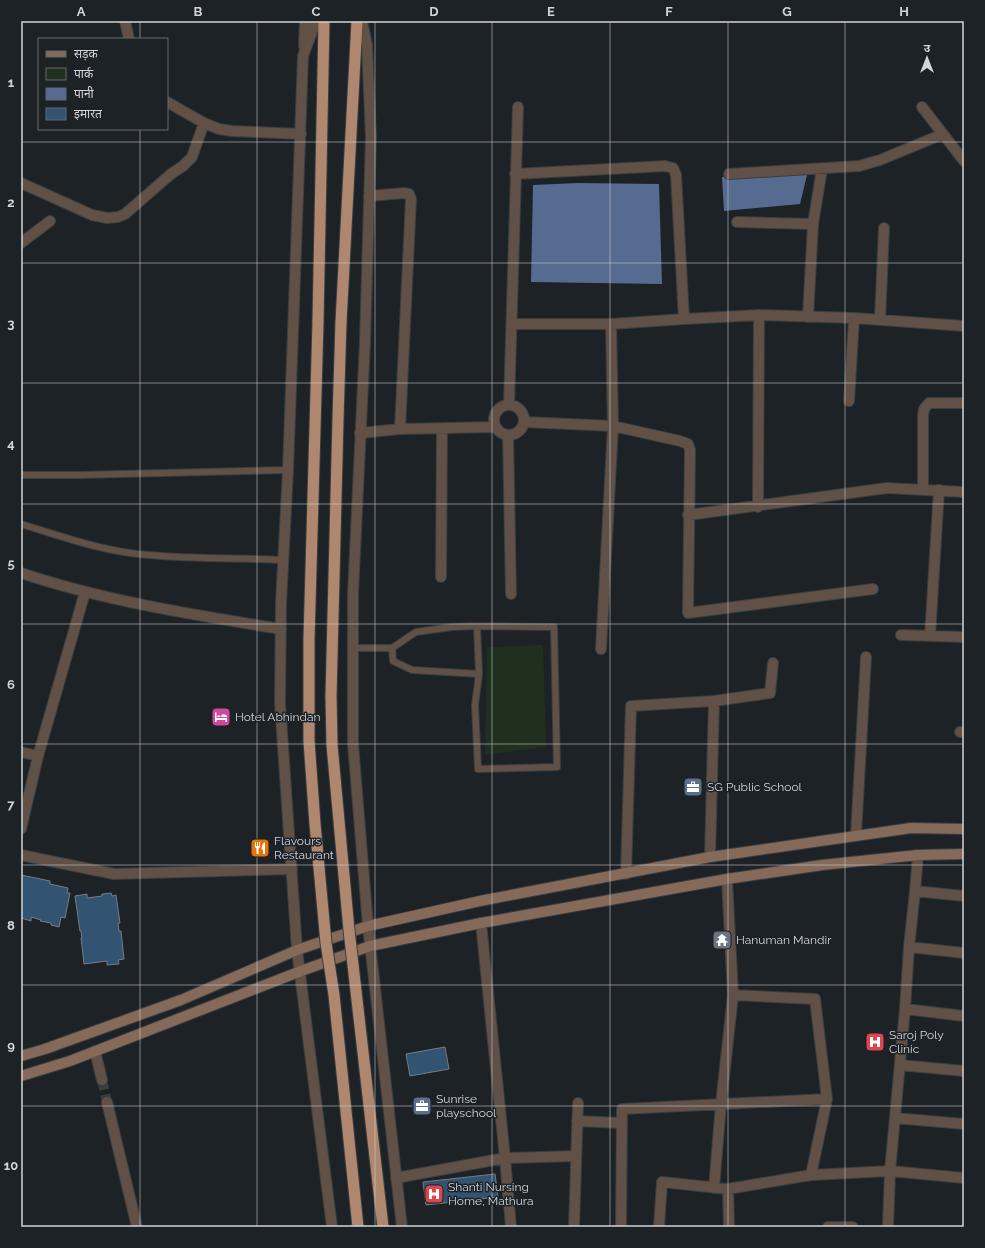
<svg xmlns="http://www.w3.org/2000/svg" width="985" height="1248" font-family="Raleway,'Noto Sans Devanagari',sans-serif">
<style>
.green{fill:#1f311e}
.water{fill:#566b90}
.building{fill:#335372;stroke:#767c82}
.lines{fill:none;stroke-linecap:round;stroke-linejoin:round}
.minor-tunnel{stroke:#383d42;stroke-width:10;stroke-dasharray:10 5;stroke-linecap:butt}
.service-casing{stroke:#3a3f43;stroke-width:8}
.minor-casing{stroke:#3a3f43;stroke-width:12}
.tertiary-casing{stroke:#3a3f43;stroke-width:12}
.secondary-casing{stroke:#3a3f43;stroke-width:12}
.trunk-casing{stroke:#3a3f43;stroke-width:13}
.service{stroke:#615045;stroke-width:6}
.minor{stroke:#615045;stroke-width:10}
.tertiary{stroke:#615045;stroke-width:10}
.secondary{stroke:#866a59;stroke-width:10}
.trunk{stroke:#ae876e;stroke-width:11}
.trunk-bridge-casing{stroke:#3a3f43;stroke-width:13;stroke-linecap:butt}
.trunk-bridge{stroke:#ae876e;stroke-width:11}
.grid{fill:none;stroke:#d2d5d8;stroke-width:1;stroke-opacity:0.55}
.labels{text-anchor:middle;stroke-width:3;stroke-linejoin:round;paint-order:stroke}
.poi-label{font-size:12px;fill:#d2d5d8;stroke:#1d2227;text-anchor:start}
.neatline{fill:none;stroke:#d2d5d8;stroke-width:1.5}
.grid-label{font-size:13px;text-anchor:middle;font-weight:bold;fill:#d2d5d8}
</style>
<rect width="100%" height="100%" fill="#1d2227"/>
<path class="green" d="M543 645 546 747 485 755 487 647Z"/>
<path class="water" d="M749 174 807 175 800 204 724 211 722 177Z
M578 183 659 184 662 284 531 282 533 185Z"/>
<path class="building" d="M21 875 50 881V884L68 888 67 893H70L65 918 61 917 59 927 51 925V923L40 921 41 920 31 917V921L21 918Z
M111 893 112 896 116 895 120 923H118L119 931H121L124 959 118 960 119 964 107 965V961L84 964 81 938H82L81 931H80L75 896 87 894V898L102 896V894Z
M445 1047 449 1069 410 1076 406 1054Z
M495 1174 498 1197 426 1205 423 1182Z"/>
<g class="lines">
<path class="minor-tunnel" d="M102 1080 107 1102"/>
<defs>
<path id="service" d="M21 475H80L288 470
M21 524C63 537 105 552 149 555 193 559 239 558 283 560
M352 648H392L416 632 452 627 477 626 554 627 557 767 478 769 475 705 479 674 477 626
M392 648 393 661 412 670 479 674"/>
<path id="minor" d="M125 21 129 39
M167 102 204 123 219 129 232 131 301 134
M922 107 964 161
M729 174 859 166 880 160 943 134
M21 183 92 215 107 218 118 217 125 214 171 174 183 166 192 157 204 123
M369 196 404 193 409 194 411 199 400 429
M737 222 813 224
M21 243 50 221
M808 317 813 224 822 169
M684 319 759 315 854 318 964 326
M880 320 884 228
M512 324H611L684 319 676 175 673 168 665 166 515 174
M849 401 854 318
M494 420a15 15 0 1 1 30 0a15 15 0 1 1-30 0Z
M509 405 518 107
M524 422 613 426 680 441 688 444 690 450 688 613 873 589
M360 433 400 429 495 427
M508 435 511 594
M923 489V415L924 409 929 403H964
M758 507 759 315
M688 515 887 488 964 492
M21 573C105 601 194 615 281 629
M441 577 442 429
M901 635 964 637
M930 636 939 490
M601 649 613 426 611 324
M714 701 770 693 773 663
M960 732H964
M21 752 38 756
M21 829 38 756 85 592
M856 835 866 657
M21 855 114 874 292 869
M626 874 631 706 714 701 710 857
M915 891 964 896
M481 923 505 1158 511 1227
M909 947 964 953
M733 995 815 999 827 1099
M905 1009 964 1016
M95 1051 102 1080
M900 1065 964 1071
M107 1102 137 1227
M895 1118 964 1124
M577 1121 621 1123
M396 1178 505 1158 576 1156
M714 1188 721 1104 733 995 727 879
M728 1189 729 1227
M574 1227 578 1103
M621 1227 622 1109 827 1099 811 1175
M659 1227 662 1182 728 1189 811 1175 890 1171 964 1178
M828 1227H853
M888 1227 890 1171 905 1009 909 947 915 891 918 855"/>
<path id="tertiary" d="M316 21 303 56 288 470 281 603 280 703 297 950 332 1227
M362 21 367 45 371 137 365 342 353 594V744L368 926 402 1227
M304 46 305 21"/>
<path id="secondary" d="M21 1056 45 1049 181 1000 297 950 368 926 480 901 710 857 911 828 964 829
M21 1076 70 1061 301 971 370 946 481 923 727 879 822 865 918 855 964 854"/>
<path id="trunk" d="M318 322 324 21
M341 322 357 21"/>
</defs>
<use href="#service" class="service-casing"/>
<use href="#minor" class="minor-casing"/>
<use href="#tertiary" class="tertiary-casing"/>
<use href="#secondary" class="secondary-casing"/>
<use href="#trunk" class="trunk-casing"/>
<use href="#service" class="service"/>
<use href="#minor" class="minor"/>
<use href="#tertiary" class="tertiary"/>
<use href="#secondary" class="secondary"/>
<use href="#trunk" class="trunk"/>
<defs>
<path id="trunk-bridge" d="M318 322 309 639V741L315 824 326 943 334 995 358 1227
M341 322 338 419 331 696 332 745 349 930 383 1227"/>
</defs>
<use href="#trunk-bridge" class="trunk-bridge-casing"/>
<use href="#trunk-bridge" class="trunk-bridge"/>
</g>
<path class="grid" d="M140 21V39M257 21V1227M375 21V1227M492 21V1227M610 21V1227M728 21V1227M845 21V1227M140 129V1227M21 142H964M21 263H964M21 383H964M21 504H964M21 624H964M21 744H964M21 865H964M21 985H964M21 1106H964"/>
<defs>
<symbol id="hotel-square" viewBox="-11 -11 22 22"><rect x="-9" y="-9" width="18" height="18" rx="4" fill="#d1479c" stroke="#1d2227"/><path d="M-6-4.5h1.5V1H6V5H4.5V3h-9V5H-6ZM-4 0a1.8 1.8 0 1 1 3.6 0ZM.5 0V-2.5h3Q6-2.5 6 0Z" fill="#fff"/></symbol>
<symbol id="office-square" viewBox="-11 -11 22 22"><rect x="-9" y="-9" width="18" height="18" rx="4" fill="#5c6f8a" stroke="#1d2227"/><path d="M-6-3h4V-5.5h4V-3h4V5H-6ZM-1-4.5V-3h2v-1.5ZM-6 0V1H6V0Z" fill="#fff"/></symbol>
<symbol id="restaurant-square" viewBox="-11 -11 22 22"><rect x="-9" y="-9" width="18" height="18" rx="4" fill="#e8710a" stroke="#1d2227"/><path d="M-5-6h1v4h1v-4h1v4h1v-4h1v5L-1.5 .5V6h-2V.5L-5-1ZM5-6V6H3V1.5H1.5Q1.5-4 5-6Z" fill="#fff"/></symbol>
<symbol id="temple-square" viewBox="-11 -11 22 22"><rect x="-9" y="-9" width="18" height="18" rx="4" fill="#6b7280" stroke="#1d2227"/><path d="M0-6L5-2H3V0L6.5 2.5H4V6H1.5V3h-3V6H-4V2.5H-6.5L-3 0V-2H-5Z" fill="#fff"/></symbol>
<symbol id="hospital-square" viewBox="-11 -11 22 22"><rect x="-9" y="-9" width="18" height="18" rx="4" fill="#e0444e" stroke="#1d2227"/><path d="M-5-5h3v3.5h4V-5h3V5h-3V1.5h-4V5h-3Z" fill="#fff"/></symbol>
</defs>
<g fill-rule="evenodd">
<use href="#hotel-square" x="210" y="706" width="22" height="22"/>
<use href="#office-square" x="682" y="776" width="22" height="22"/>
<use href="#restaurant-square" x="249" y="837" width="22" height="22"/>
<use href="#temple-square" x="711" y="929" width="22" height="22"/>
<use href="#hospital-square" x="864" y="1031" width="22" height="22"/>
<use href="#office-square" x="411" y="1095" width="22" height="22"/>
<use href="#hospital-square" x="423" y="1183" width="22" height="22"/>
</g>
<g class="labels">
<g class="poi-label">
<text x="235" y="721">Hotel Abhindan</text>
<text x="707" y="791">SG Public School</text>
<text x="274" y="845">Flavours<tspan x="274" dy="14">Restaurant</tspan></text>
<text x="736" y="944">Hanuman Mandir</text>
<text x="889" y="1039">Saroj Poly<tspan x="889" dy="14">Clinic</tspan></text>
<text x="436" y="1103">Sunrise<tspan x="436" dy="14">playschool</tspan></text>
<text x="448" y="1191">Shanti Nursing<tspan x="448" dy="14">Home, Mathura</tspan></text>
</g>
</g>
<rect width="985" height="1248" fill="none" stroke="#1d2227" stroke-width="44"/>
<rect x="38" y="38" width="130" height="92" fill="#1d2227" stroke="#656a6e"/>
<rect x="46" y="51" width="20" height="6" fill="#866a59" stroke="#656a6e"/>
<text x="74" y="58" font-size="12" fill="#d2d5d8">सड़क</text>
<rect x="46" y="68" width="20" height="12" fill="#1f311e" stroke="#656a6e"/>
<text x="74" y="78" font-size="12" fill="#d2d5d8">पार्क</text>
<rect x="46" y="88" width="20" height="12" fill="#566b90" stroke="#656a6e"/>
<text x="74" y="98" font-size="12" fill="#d2d5d8">पानी</text>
<rect x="46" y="108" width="20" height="12" fill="#335372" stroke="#656a6e"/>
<text x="74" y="118" font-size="12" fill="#d2d5d8">इमारत</text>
<g transform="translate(927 58)" stroke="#1d2227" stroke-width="3" paint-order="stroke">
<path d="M0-3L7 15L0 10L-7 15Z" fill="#d2d5d8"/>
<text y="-6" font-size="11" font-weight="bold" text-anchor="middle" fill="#d2d5d8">उ</text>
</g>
<rect x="22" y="22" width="941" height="1204" class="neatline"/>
<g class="grid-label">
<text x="81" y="16">A</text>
<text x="198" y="16">B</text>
<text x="316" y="16">C</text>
<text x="434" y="16">D</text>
<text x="551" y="16">E</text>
<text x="669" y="16">F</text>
<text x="787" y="16">G</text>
<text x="904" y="16">H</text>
<text x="11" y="87">1</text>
<text x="11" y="207">2</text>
<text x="11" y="328">3</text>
<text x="11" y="448">4</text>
<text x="11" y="568">5</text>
<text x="11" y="689">6</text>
<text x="11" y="809">7</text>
<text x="11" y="930">8</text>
<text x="11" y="1050">9</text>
<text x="11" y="1170">10</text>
</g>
</svg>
